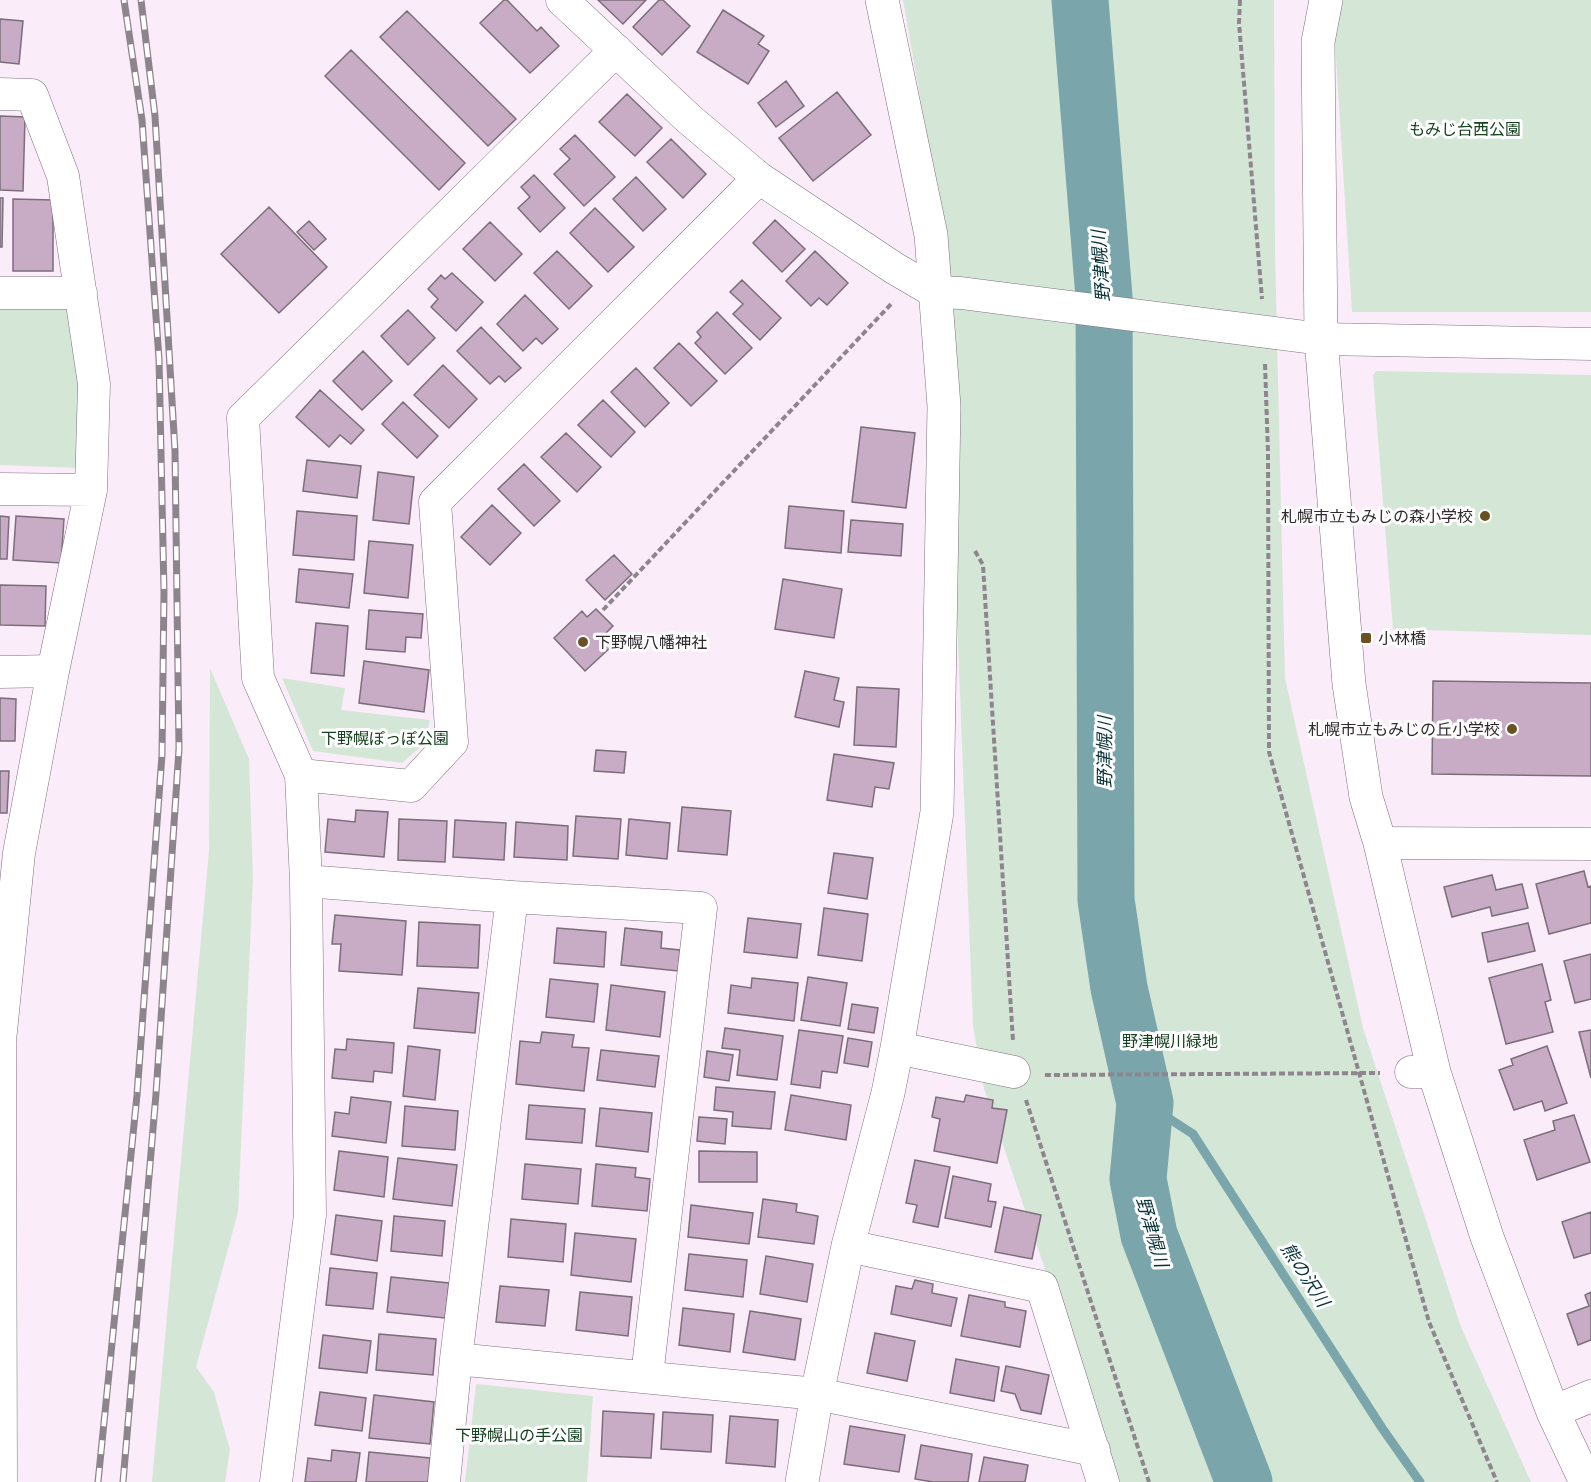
<svg xmlns="http://www.w3.org/2000/svg" width="1591" height="1482" font-family="'IBM Plex Sans','Noto Sans JP',sans-serif">
<style>
.green{fill:#d4e7d6}
.lines{fill:none;stroke-linecap:round;stroke-linejoin:round}
.stream{stroke:#7aa5ab;stroke-width:9}
.river{stroke:#7aa5ab;stroke-width:57}
.building{fill:#c8acc5;stroke:#7b6e7a;stroke-width:1.5}
.street-casing{stroke:#7e717d;stroke-width:33}
.secondary-casing{stroke:#7e717d;stroke-width:34}
.path{stroke:#8f858e;stroke-width:4;stroke-dasharray:6 3;stroke-linecap:butt}
.street{stroke:#fff;stroke-width:32}
.secondary{stroke:#fff;stroke-width:33}
.rail-casing{stroke:#8e848d;stroke-width:7}
.rail{stroke:#fefefe;stroke-width:4.5;stroke-dasharray:14;stroke-linecap:butt}
.poi-dot{fill:#6b5122;stroke:#fefefe;stroke-width:2}
.labels{text-anchor:middle;stroke-width:6;stroke-linejoin:round;paint-order:stroke}
.park-label{font-size:16px;fill:#14421f;stroke:#fefefe}
.poi-label{font-size:16px;fill:#302a2f;stroke:#fefefe;text-anchor:end}
.water-label{font-size:18px;font-style:italic;fill:#083438;stroke:#fefefe}
</style>
<rect width="100%" height="100%" fill="#fbecfa"/>
<path class="green" d="M903 0H1274L1275 252 1285 678 1363 1028 1461 1327 1531 1482H1113L1066 1331 984 1089 973 1026 955 566 949 263Z
M1343 0H1591V312H1352L1335 43Z
M68 306 81 390 80 468 0 465V307Z
M1376 371 1591 375V635L1393 629 1373 375Z
M210 668 249 759 253 878 238 1212 196 1367 214 1392 230 1450 225 1482H152L209 850Z
M282 678 345 688 341 710 430 720 423 745 402 763 313 751Z
M476 1384 593 1396 587 1482H465Z"/>
<g class="lines">
<path class="stream" d="M1145 1103 1193 1134 1382 1428 1420 1482"/>
<path class="river" d="M1080 0 1104 297 1106 900 1119 988 1145 1103 1138 1179 1149 1235 1244 1482"/>
</g>
<path class="building" d="M504 0H507L537 31 541 27 559 46 530 73 480 23Z
M598 0H646L623 24Z
M659 0H663L690 26 662 55 633 27Z
M723 10 764 36 758 44 769 51 748 84 697 52Z
M407 11 516 119 488 146 380 37Z
M0 19 23 21 19 64 0 62Z
M351 50 465 163 439 190 325 76Z
M786 81 804 106 776 127 758 103Z
M837 92 871 135 813 181 779 138Z
M627 94 662 128 635 156 599 122Z
M0 116 25 117 23 191 0 190Z
M575 135 615 177 584 206 554 174 570 159 560 149Z
M671 139 706 174 683 198 647 162Z
M534 175 565 208 540 232 518 208 530 197 521 187Z
M636 177 666 209 643 231 613 199Z
M0 198H3L2 247H0Z
M13 199 53 200V271H13Z
M269 207 327 267 279 313 221 254Z
M595 208 634 247 608 272 570 233Z
M775 220 805 249 782 272 753 243Z
M309 221 326 239 314 250 297 232Z
M490 222 522 254 495 281 463 249Z
M557 251 592 286 569 309 534 273Z
M815 251 848 283 827 305 819 298 811 306 786 281Z
M452 273 483 302 456 331 431 307 438 299 428 289 441 275 445 279Z
M742 280 781 318 760 340 733 314 743 304 730 292Z
M525 295 558 329 542 344 536 338 523 351 497 324Z
M408 310 435 338 408 365 381 336Z
M717 312 752 348 725 374 695 343 701 337 697 332Z
M481 327 521 368 505 382 499 376 490 384 457 351Z
M679 343 717 381 691 406 654 368Z
M363 351 392 381 362 410 333 381Z
M443 365 477 399 449 428 414 395Z
M636 368 669 403 645 427 611 392Z
M320 390 364 430 351 444 340 435 329 447 296 417Z
M603 400 635 432 611 457 578 425Z
M403 402 438 436 417 458 382 424Z
M861 427 915 433 906 508 852 502Z
M566 433 601 467 577 492 541 457Z
M307 460 361 466 357 498 303 491Z
M524 464 560 501 534 526 498 489Z
M378 472 414 477 409 524 373 520Z
M492 505 521 533 490 565 461 537Z
M789 506 844 511 841 553 785 548Z
M297 511 357 516 354 560 293 555Z
M0 516 9 517 7 559H0Z
M16 516 64 519 61 563 13 560Z
M851 520 903 524 901 556 848 552Z
M369 541 413 545 408 598 364 593Z
M614 555 632 574 605 600 586 580Z
M299 569 353 574 349 608 296 602Z
M783 579 842 589 834 638 775 629Z
M0 585 46 586 45 626 0 625Z
M596 609 613 626 603 636 612 646 585 671 554 638 582 611 587 617Z
M369 610 423 614 421 638 406 637 405 652 366 649Z
M316 623 348 626 344 676 311 673Z
M364 661 429 670 424 712 359 703Z
M805 671 839 678 834 700 844 702 839 727 795 717Z
M1433 681 1591 683V776L1432 774Z
M857 687 899 689 896 747 854 745Z
M0 698 16 699 15 741H0Z
M596 750 626 752 624 773 594 771Z
M834 754 894 763 889 789 875 787 872 807 827 800Z
M0 771H9L7 813H0Z
M682 807 731 811 727 855 678 851Z
M356 810 388 812 384 857 325 852 328 819 355 822Z
M576 816 621 819 618 859 573 856Z
M399 819 447 821 445 862 398 860Z
M629 819 670 823 667 859 626 855Z
M455 820 506 823 504 860 453 857Z
M516 822 568 826 567 860 514 857Z
M834 853 873 858 867 899 828 893Z
M1584 871 1588 887 1591 886V923L1549 934 1536 884Z
M1492 875 1496 890 1522 884 1528 908 1492 916 1490 907 1452 917 1444 887Z
M824 908 868 914 862 961 818 955Z
M335 915 406 921 402 975 339 971 341 944H332Z
M748 918 801 924 797 958 744 952Z
M419 922 480 925 478 968 417 966Z
M1528 923 1535 951 1488 962 1482 933Z
M557 928 606 932 604 967 554 963Z
M625 928 662 932 661 948 680 950 678 971 621 965Z
M1591 954V999L1575 1003 1564 961Z
M1542 964 1551 1000 1545 1002 1553 1032 1506 1044 1489 978Z
M808 977 847 983 840 1026 801 1020Z
M752 978 798 983 794 1021 728 1013 731 985 751 988Z
M550 979 598 984 594 1022 546 1017Z
M611 985 665 992 660 1037 606 1030Z
M418 988 479 993 475 1033 414 1028Z
M852 1004 878 1008 874 1033 848 1029Z
M725 1028 783 1036 777 1080 737 1075 740 1050 722 1048Z
M799 1030 843 1036 837 1073 822 1071 820 1088 791 1084Z
M1591 1030V1078L1579 1032Z
M542 1032 574 1035 572 1047 589 1048 584 1091 516 1084 520 1041 540 1043Z
M848 1038 872 1042 868 1067 844 1063Z
M347 1039 394 1043 392 1073 374 1071 373 1082 332 1078 335 1049 346 1050Z
M408 1046 440 1050 435 1100 403 1096Z
M1547 1046 1567 1103 1545 1111 1542 1101 1514 1110 1499 1070 1513 1065 1511 1059Z
M601 1050 659 1056 655 1087 597 1080Z
M707 1051 733 1055 729 1081 704 1077Z
M716 1087 775 1092 771 1129 732 1126 733 1112 714 1110Z
M791 1095 851 1105 846 1140 785 1130Z
M966 1095 993 1100 992 1108 1007 1110 997 1163 934 1151 940 1119 932 1117 936 1097 964 1102Z
M351 1097 391 1102 386 1143 332 1136 335 1112 349 1114Z
M529 1105 585 1109 582 1143 526 1139Z
M405 1106 458 1111 455 1150 402 1146Z
M600 1108 652 1113 648 1152 596 1146Z
M1574 1115 1590 1162 1537 1180 1524 1140 1555 1130 1553 1121Z
M699 1117 727 1119 725 1144 697 1141Z
M339 1151 388 1157 384 1197 334 1190Z
M699 1151 757 1152V1182H699Z
M398 1158 457 1165 452 1206 393 1199Z
M915 1160 950 1167 938 1227 913 1222 917 1205 906 1203Z
M525 1164 581 1169 578 1204 522 1199Z
M596 1164 636 1168 635 1177 650 1179 647 1211 592 1206Z
M953 1176 991 1184 988 1201 996 1202 991 1227 945 1218Z
M763 1199 797 1204 796 1212 818 1216 814 1244 758 1237Z
M691 1205 753 1213 749 1244 688 1237Z
M1004 1207 1041 1215 1032 1259 995 1252Z
M1591 1212V1253L1574 1258 1562 1222Z
M336 1215 382 1221 377 1261 331 1254Z
M394 1216 445 1221 442 1256 391 1251Z
M511 1219 566 1224 563 1262 508 1257Z
M575 1233 636 1239 631 1282 571 1275Z
M689 1254 747 1260 743 1297 685 1290Z
M766 1256 813 1264 807 1302 760 1294Z
M330 1268 377 1273 373 1309 326 1305Z
M391 1277 449 1283 445 1318 387 1312Z
M915 1280 933 1284 932 1293 957 1298 951 1326 891 1314 896 1286 912 1289Z
M500 1286 549 1290 545 1326 496 1322Z
M580 1292 632 1297 628 1336 576 1330Z
M1591 1292V1340L1578 1345 1567 1314 1589 1306 1585 1295Z
M969 1295 1005 1302V1307L1026 1311 1020 1347 961 1336Z
M683 1308 734 1314 730 1352 679 1345Z
M750 1311 801 1319 795 1360 743 1352Z
M875 1333 915 1341 907 1381 867 1373Z
M379 1334 436 1339 433 1375 376 1370Z
M323 1335 371 1341 367 1373 319 1368Z
M956 1359 999 1367 994 1401 950 1393Z
M1006 1366 1049 1375 1041 1414 1021 1410 1015 1394 1001 1391Z
M320 1392 366 1398 362 1431 315 1425Z
M374 1395 434 1402 430 1444 369 1438Z
M603 1411 654 1414 651 1458 601 1456Z
M663 1412 713 1415 711 1452 661 1449Z
M730 1416 778 1420 775 1467 726 1463Z
M850 1426 905 1435 899 1472 844 1464Z
M921 1445 972 1454 968 1482H933L915 1479Z
M332 1450 360 1453 356 1482H305L308 1458 331 1461Z
M369 1452 430 1458 428 1482H366Z
M984 1457 1028 1465 1025 1482H979Z"/>
<g class="lines">
<defs>
<path id="street" d="M562 0 689 119 759 178 894 268 935 292 961 293 1321 339 1591 344
M0 94 32 95 63 176 94 384 91 490 53 671 19 853 0 1041 1 1482
M0 293H81
M0 489 91 490
M0 672 53 671
M301 775 411 786 452 742 435 502 759 178
M1380 843 1591 844
M306 881 512 897 701 908 647 1376
M897 1048 1014 1072
M1411 1072H1434
M848 1246 1042 1287 1103 1482
M456 1359 817 1394 1094 1450
M1553 1412 1591 1396
M276 1482 310 1215 306 881 301 775 258 678 243 418 616 50
M444 1482 456 1359 512 897"/>
<path id="secondary" d="M1326 0 1318 42 1321 339 1349 684 1366 797 1380 843 1434 1072 1487 1237 1553 1412 1586 1482
M802 1482 817 1394 848 1246 888 1093 897 1048 937 812 944 406 931 235 882 0"/>
</defs>
<use href="#street" class="street-casing"/>
<use href="#secondary" class="secondary-casing"/>
<path class="path" d="M1240 0 1239 23 1262 299
M1265 364 1268 453 1269 752 1429 1322 1497 1482
M975 551 983 565 1013 1041
M603 610 893 302
M1045 1075 1380 1073
M1026 1100 1149 1482"/>
<use href="#street" class="street"/>
<use href="#secondary" class="secondary"/>
<defs>
<path id="rail" d="M98 1482 137 1095 162 755 164 592 159 359 142 120 124 0
M123 1482 156 1094 179 749 175 451 155 116 141 0"/>
</defs>
<use href="#rail" class="rail-casing"/>
<use href="#rail" class="rail"/>
</g>
<g class="poi-dot">
<circle cx="1485" cy="516" r="6"/>
<rect x="1360" y="632" width="12" height="12" rx="3"/>
<circle cx="583" cy="642" r="6"/>
<circle cx="1512" cy="729" r="6"/>
</g>
<g class="labels">
<g class="park-label">
<text x="1465" y="135">もみじ台西公園</text>
<text x="385" y="744">下野幌ぽっぽ公園</text>
<text x="1170" y="1047">野津幌川緑地</text>
<text x="519" y="1441">下野幌山の手公園</text>
</g>
<g class="poi-label">
<text x="1473" y="522">札幌市立もみじの森小学校</text>
<text x="1378" y="644" text-anchor="start">小林橋</text>
<text x="595" y="648" text-anchor="start">下野幌八幡神社</text>
<text x="1500" y="735">札幌市立もみじの丘小学校</text>
</g>
<g class="water-label">
<text transform="translate(1101 266) rotate(-94)" y="6">野津幌川</text>
<text transform="translate(1105 752) rotate(-90)" y="6">野津幌川</text>
<text transform="translate(1152 1232) rotate(74)" y="6">野津幌川</text>
<text transform="translate(1305 1275) rotate(57)" y="6">熊の沢川</text>
</g>
</g>
</svg>
